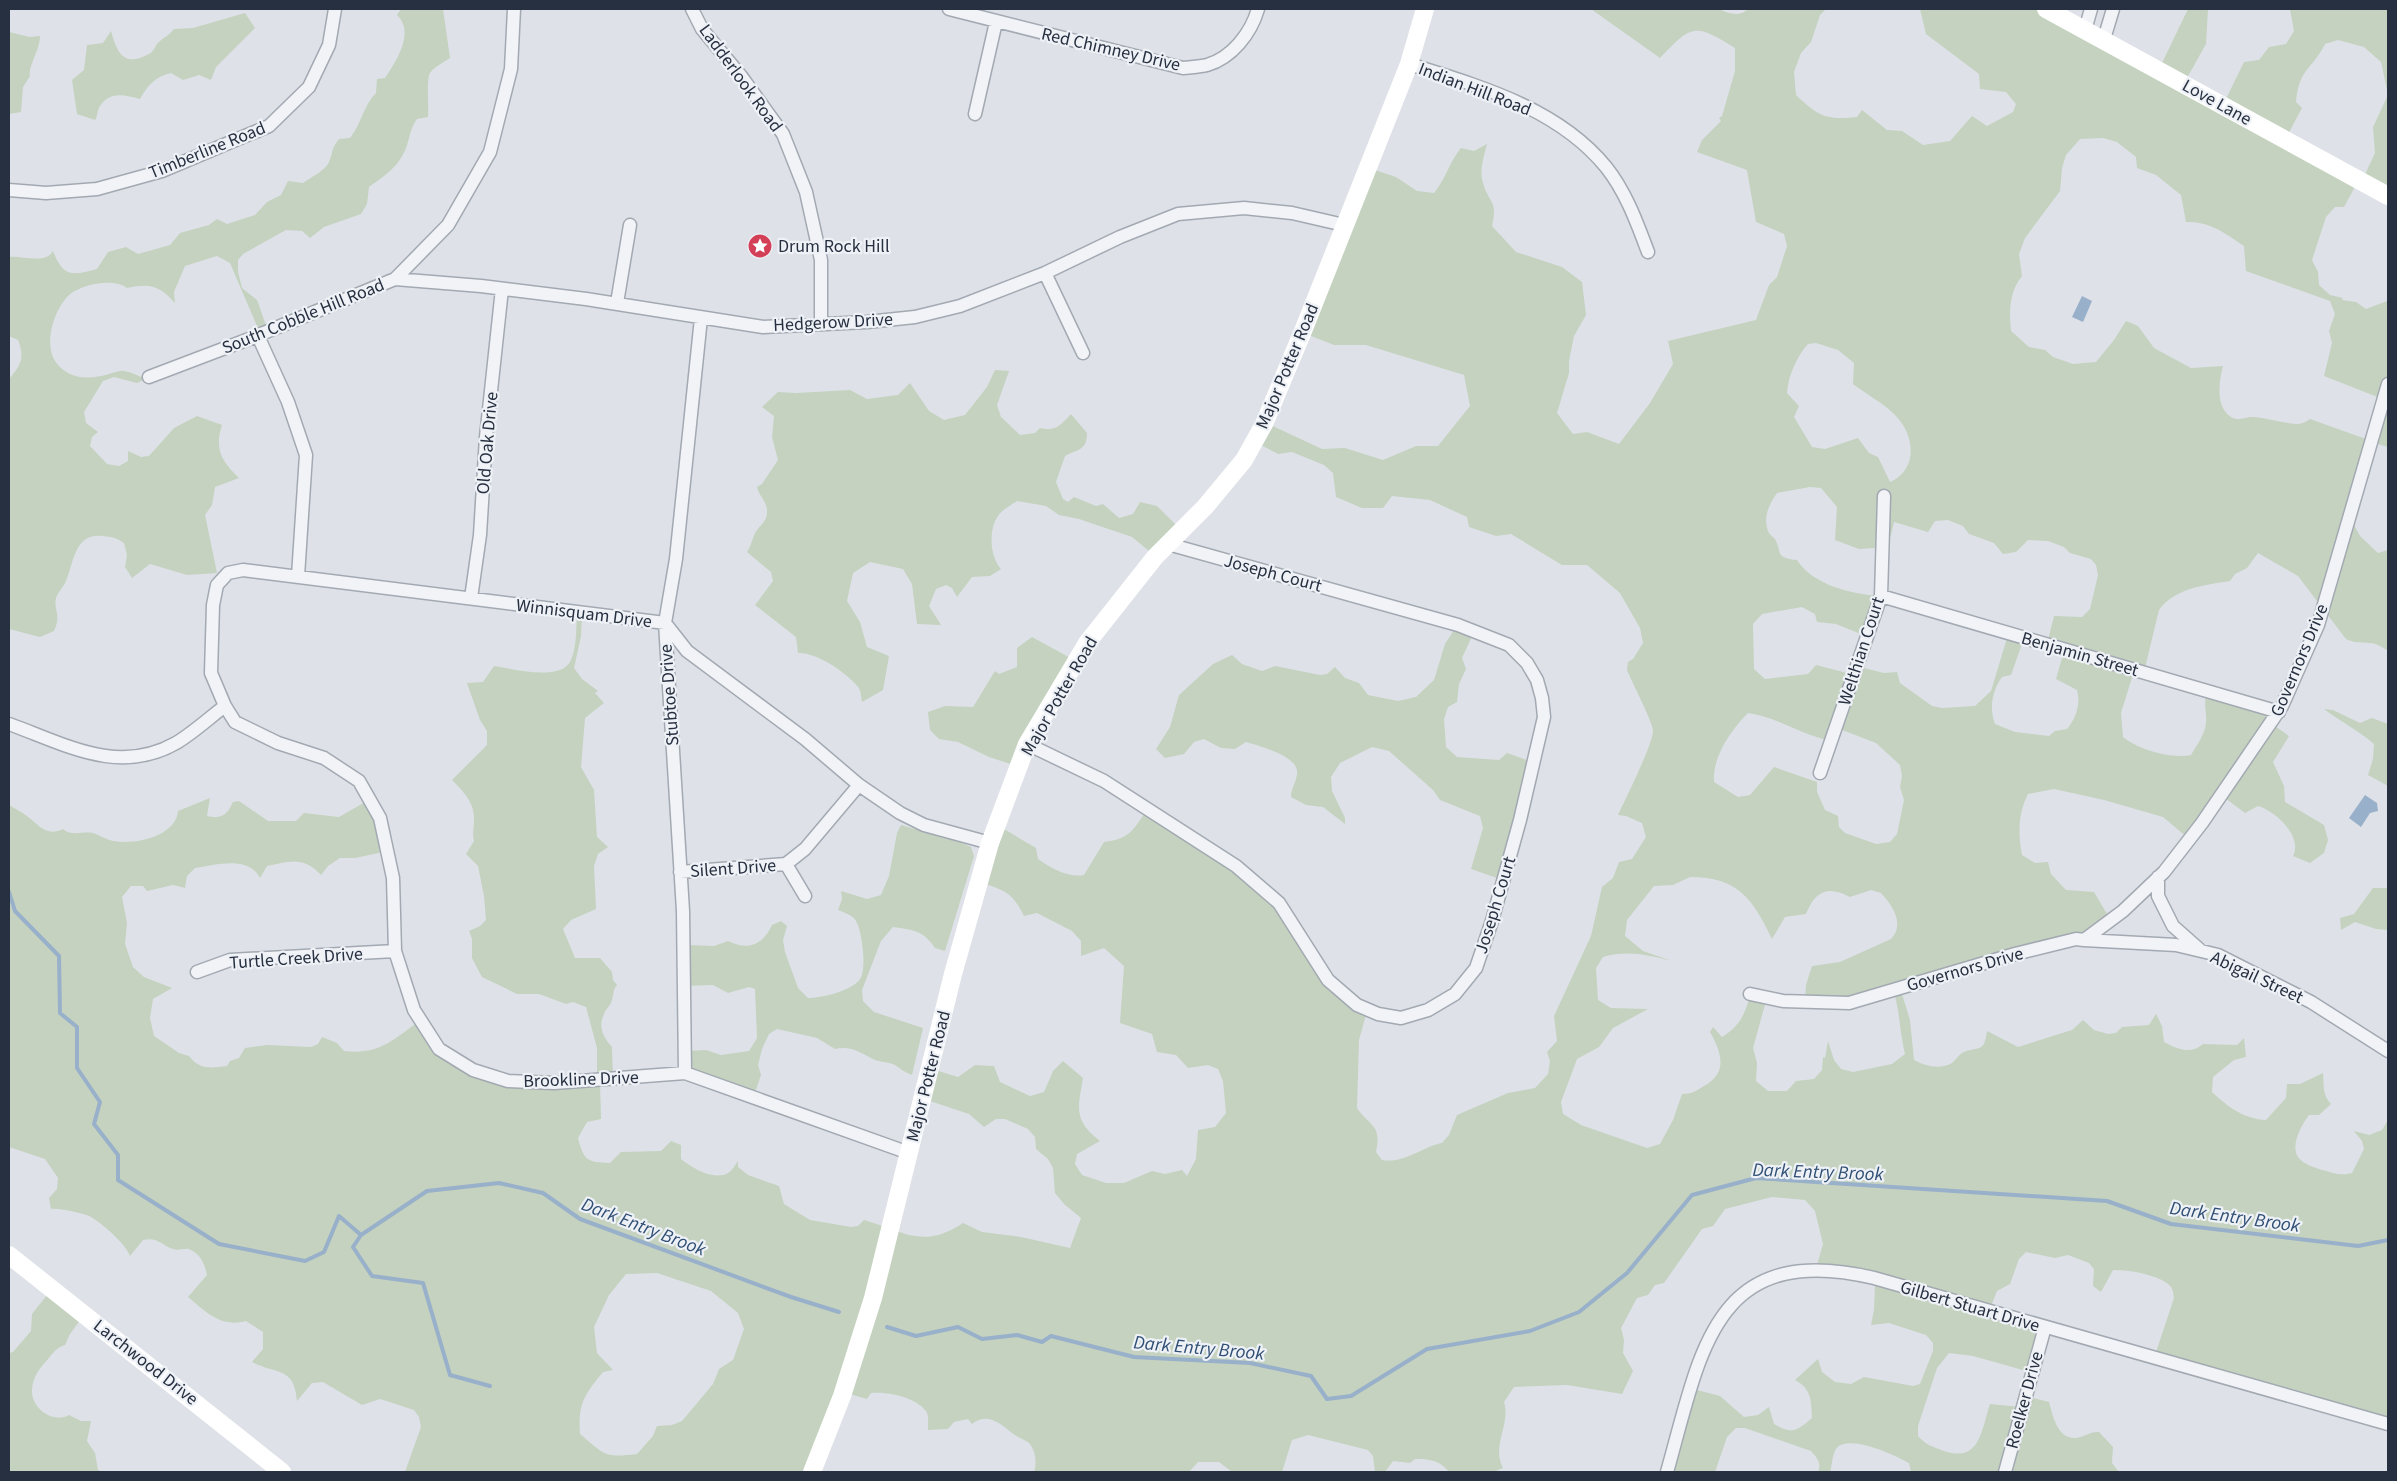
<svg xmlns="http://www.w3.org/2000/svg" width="2397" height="1481" font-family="'Source Sans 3',sans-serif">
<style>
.green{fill:#c4d2bf;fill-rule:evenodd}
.water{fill:#98b0ca}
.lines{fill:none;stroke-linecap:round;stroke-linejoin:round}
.stream{stroke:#98b0ca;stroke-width:4}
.street-casing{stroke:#a3a9b2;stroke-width:15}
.street{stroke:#f1f3f6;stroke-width:12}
.secondary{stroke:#fff;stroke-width:18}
.labels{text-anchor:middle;stroke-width:4.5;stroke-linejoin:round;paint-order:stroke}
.street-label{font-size:18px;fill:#273040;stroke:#eef1f6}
.poi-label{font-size:18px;fill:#273040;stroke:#eef1f6;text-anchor:start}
.water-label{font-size:19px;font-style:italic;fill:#304f75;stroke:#eef1f6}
</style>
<rect width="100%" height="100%" fill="#dee2e8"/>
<path class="green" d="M401 9H443L450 58C444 62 434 67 430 73 426 80 429 106 428 117L417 119C410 128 410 138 406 148 398 168 385 175 369 187L367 204 361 214 324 227 310 238 302 231 286 230 243 254 238 260V272L242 288 257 300 268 331 260 333 230 263 217 256 185 266 174 292 175 303C159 285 150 283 127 288 114 278 86 284 73 292 55 304 43 343 55 361 68 380 89 380 109 374 114 373 120 370 124 371 131 372 139 376 146 379L137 383 114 377 103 381 84 412 86 423 98 432 92 437 90 446 107 464 119 466 128 461V451L141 457 149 456 174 428 197 416 222 425C214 449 222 462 239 478L215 487 212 505 205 515 217 573 187 575 150 564 132 578 125 567 127 555 124 543C117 538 112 537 103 536 75 532 74 561 66 581 64 586 58 592 56 598 53 610 62 614 54 631L40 637 9 629V379C21 365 25 358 18 340L9 336V257C22 255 45 265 53 251 63 277 72 276 97 269L108 252 126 247 138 254 170 245 180 233 209 225 217 219 227 224 255 215 267 202 281 195 288 181 303 183C311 177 325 171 329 162 334 151 330 151 339 139L350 138C362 123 363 106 376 93L377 79 385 78C397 60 415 32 397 15Z
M1591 9H1719C1728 13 1739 18 1748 9H1826L1820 15 1811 42 1801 53 1794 72 1796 95C1819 117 1826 120 1857 117L1862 110 1887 130 1902 131 1923 145 1950 141 1972 116 1987 126 2013 112 2016 104 2006 92 1980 89 1979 74 1926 34 1920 9H2044L2162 63 2188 9H2208L2206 44 2187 78 2223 105 2244 62 2259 60 2269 47 2286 44 2294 31 2290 9H2388V95L2381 62 2364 47 2338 40 2325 44C2312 70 2299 68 2296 102L2302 108 2285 140 2358 181 2344 207H2335L2326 217 2312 260 2318 272 2319 285 2330 295 2343 298 2342 300 2356 302 2366 309 2387 301 2388 297V376L2385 388 2388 391V447L2368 441 2347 512 2360 536 2378 553 2388 550V651C2370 637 2363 647 2346 639L2298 576 2258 553 2247 568 2235 574 2230 581C2205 585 2175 588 2159 610L2144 672 2134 671 2121 713 2123 737C2139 750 2171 759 2191 755 2197 745 2205 734 2206 723 2207 711 2203 705 2207 692L2275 712 2272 724 2289 736 2273 762 2284 786 2285 802 2324 825 2328 840 2324 853 2310 863 2293 856C2303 837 2276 811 2258 806L2245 813 2221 795 2188 838 2163 817 2104 800 2054 789 2028 794C2018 813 2018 834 2022 855L2035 863 2048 862 2051 874 2066 890 2094 892 2110 919 2086 938 1901 991 1910 1020 1914 1060C1925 1066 1940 1070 1952 1063 1956 1060 1959 1054 1964 1052 1980 1046 1984 1053 1987 1031L2018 1047 2072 1030 2083 1020 2094 1030 2108 1034 2116 1033 2122 1027 2149 1025 2156 1014 2162 1026 2164 1042C2177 1049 2191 1055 2203 1044L2237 1045 2244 1038 2246 1057 2234 1060 2213 1077 2212 1092C2228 1107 2244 1119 2266 1120L2286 1098 2287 1084H2300L2323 1073C2324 1086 2322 1094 2331 1104L2319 1115H2309C2302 1124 2290 1145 2298 1157 2304 1165 2314 1167 2322 1170 2334 1173 2340 1176 2352 1173L2364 1149 2362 1141 2354 1131 2369 1135 2382 1130 2388 1120V1426L2156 1352 2174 1298C2173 1292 2173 1288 2168 1284 2158 1275 2126 1269 2113 1270L2101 1292 2093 1286 2094 1269 2089 1263 2068 1255 2055 1258 2026 1252 2019 1259 2010 1284 1997 1291 1988 1314 2043 1332 2030 1372 1973 1356 1949 1353 1937 1368 1918 1426V1436C1926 1445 1933 1447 1944 1451 1980 1463 1981 1431 1990 1404L2020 1407 2025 1396 2049 1402C2053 1416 2057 1439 2076 1438 2084 1437 2091 1431 2099 1432L2113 1447 2112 1463 2119 1472H1911L1909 1463C1894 1455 1848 1433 1836 1449 1832 1455 1832 1466 1830 1472H1818C1822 1463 1817 1458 1811 1451L1745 1428H1736L1727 1437 1715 1472H1672L1697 1390 1720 1396 1744 1417 1758 1415 1769 1407 1774 1424C1792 1435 1797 1431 1812 1418 1811 1401 1812 1389 1795 1380L1818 1359 1822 1372 1835 1382 1851 1384 1864 1377 1913 1386 1920 1384 1933 1351V1343L1926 1335 1889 1323 1871 1325 1874 1310 1875 1285 1872 1282 1815 1272 1823 1244 1815 1211 1805 1200 1772 1197 1725 1209 1713 1226 1702 1229 1664 1283 1655 1285 1648 1295 1637 1298 1621 1328 1624 1340 1623 1353 1633 1371 1622 1394 1567 1385 1514 1387 1504 1402C1511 1424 1491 1446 1503 1468L1493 1472H1449C1440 1460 1429 1459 1415 1459L1410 1463 1393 1461 1385 1472H1375L1373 1456 1368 1450 1308 1435 1292 1440 1282 1472H1232L1219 1462H1198L1189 1472H1034C1037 1464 1036 1451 1029 1443 1024 1439 1017 1437 1012 1433 1000 1423 987 1412 972 1424L968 1419 954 1422 948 1429 928 1430C928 1424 929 1415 926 1411 916 1397 886 1391 871 1393L867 1399 843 1392 811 1472H405L421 1427 419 1417 414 1410 380 1399 362 1405 323 1382 312 1383 297 1401C294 1366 277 1375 252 1362L263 1349V1332L246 1321C221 1328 206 1312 188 1297L207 1275C205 1265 201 1254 189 1249 184 1248 178 1251 173 1249 160 1245 159 1237 143 1240L130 1256C126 1244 101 1222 89 1216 81 1213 59 1208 51 1209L49 1198 57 1189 58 1178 45 1159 9 1147V805C15 809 22 812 27 816 39 825 46 837 63 829 72 837 82 831 93 833 100 835 106 840 114 841 136 845 176 836 178 811L210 798 207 816C222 819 227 815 233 802L239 801 268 821H296L304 813 339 817 367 801 372 806 383 852 355 858H340L328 866 321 875C304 856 289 861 267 866L260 878C248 855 216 865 195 868L187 876 185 888 173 885 147 891 143 886H131L122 897 127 923 125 944 133 967 144 977 172 988 153 999 150 1018 154 1036 179 1053 189 1056C199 1070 211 1068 227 1066L230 1061 239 1058 245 1048 267 1045 311 1047 318 1044 322 1037 337 1043 344 1051C378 1055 392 1041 418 1022L474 1073 597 1080V1048L586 1007 573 1002 566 1004 539 994H517L482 977 472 958V939L469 931 480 926 486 920 484 896 478 866 466 854 474 841C472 833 474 829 474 821 475 803 464 792 452 780L487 745V731L480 720 467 683 483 682 494 666C513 669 562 682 571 660 577 646 576 628 577 613L582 615 581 636 574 668 582 679 598 691 595 693 604 703 585 718 581 767 594 790 597 837 608 847 598 854 594 866 596 909 571 920 563 929 575 958H600L612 972 613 980 617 985C612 991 614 996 611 1003 609 1007 605 1010 604 1014 598 1027 603 1037 612 1047L613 1078 600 1081 601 1119 587 1122 578 1138C584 1161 587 1162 610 1163L621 1152 661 1151 671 1141 681 1145V1159C692 1168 714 1181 728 1173 732 1171 736 1164 738 1161V1167L748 1175 779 1186 784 1204 810 1220 851 1227 858 1226 864 1220C903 1231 923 1250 963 1223L982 1232 1021 1237 1070 1248 1081 1218 1064 1204 1055 1193 1053 1168 1048 1159 1036 1149 1035 1137 1028 1129 1005 1119H996L984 1127 969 1114 927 1100 935 1070 958 1077 975 1065 994 1066 1000 1082 1030 1096 1044 1092 1053 1071 1063 1061 1083 1078C1078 1108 1073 1120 1100 1141L1077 1154 1075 1164 1082 1175 1106 1183H1124L1152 1171 1165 1174 1182 1170 1187 1176 1196 1159 1198 1130 1215 1127 1226 1113 1223 1081 1218 1069 1208 1065 1188 1068 1176 1055 1157 1052 1152 1034 1120 1023 1124 966 1104 948 1081 956V941L1072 931 1037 913 1024 916C1013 895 1009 892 986 884L1004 829 1036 848 1038 859C1051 868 1068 878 1084 875L1104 842C1130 839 1133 830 1147 810L1274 899 1323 977 1367 1011 1359 1040 1357 1108C1370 1127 1382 1124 1376 1152L1382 1160C1405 1164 1421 1147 1442 1143L1449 1135 1457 1115 1508 1093 1535 1088 1548 1074 1550 1061 1547 1052 1557 1041 1554 1016 1591 936 1602 887 1613 878 1619 862 1632 859 1646 837 1642 823 1626 816 1618 815C1625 800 1654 742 1653 730 1652 721 1632 682 1627 670L1628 662 1633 659 1643 643 1640 628 1620 593 1587 565H1562L1511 534 1496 536 1469 527 1467 517 1430 500 1392 496 1383 508H1362L1336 497 1333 473 1324 465 1292 452 1278 454 1255 442 1264 422 1322 449 1345 448 1383 460 1416 446H1438L1470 406 1464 375 1366 345H1334L1301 332 1369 168 1396 177 1417 191 1434 193C1446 179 1449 162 1461 148L1474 151 1487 144C1484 156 1479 170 1483 183 1489 204 1498 200 1492 226L1516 252 1562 267 1582 282 1586 315 1574 336 1569 361V373L1557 413 1573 434 1587 432 1619 444 1650 403 1673 364 1668 341 1756 320 1769 285 1777 277 1787 246 1784 234 1756 222 1747 170 1697 152 1702 140 1721 121 1719 118 1722 116 1735 71V48C1695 23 1692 24 1660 58ZM2103 138 2117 142 2136 157 2137 168 2156 175 2181 195 2186 222C2209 221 2225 233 2244 246L2246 271 2330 301 2335 314 2329 331 2332 343 2324 376 2380 398 2366 439 2310 419C2306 422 2302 424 2296 424 2282 423 2268 418 2254 417 2246 416 2239 422 2231 417 2215 407 2219 381 2223 366L2191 368 2154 348 2138 326 2126 321 2114 340 2096 362 2073 364 2053 357 2045 350 2029 347 2011 331C2009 312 2009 292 2022 276L2019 254 2025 238 2060 191 2062 168 2066 155 2080 139ZM1816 343 1838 350 1854 363 1853 384C1866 394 1883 403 1894 414 1915 434 1919 469 1890 482L1878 457 1869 453 1858 438 1825 449 1812 447 1794 417 1799 406 1787 393C1788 376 1797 356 1808 344ZM1810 487 1821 488 1837 507 1835 540 1859 549 1888 547 1894 522 1928 532 1935 521 1948 520 1963 526 1969 534 1994 543 2003 554 2016 552 2028 540 2048 541 2064 547 2070 553 2091 559 2096 565 2098 575 2090 609 2082 617 2054 616 2047 644 2064 651 2056 679 2077 690C2081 704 2076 718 2067 729L2055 731 2049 736 2015 732 1995 724C1989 708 1992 691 2002 677L2011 675 2023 641 2007 638 1991 691 1975 706 1942 708 1932 706 1900 683 1897 672 1884 673 1856 666 1851 674 1816 665 1808 674 1765 679 1754 669 1753 624 1762 614 1802 607 1815 614 1817 622 1836 624 1866 636 1879 596C1851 594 1813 585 1797 560 1774 557 1783 554 1775 539 1773 537 1770 535 1769 533 1762 519 1769 504 1777 493ZM1748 713C1777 717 1802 735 1831 741L1837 728 1876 743 1900 765 1902 776 1900 787 1904 800 1897 834 1890 842 1876 844 1845 833 1839 827 1838 816 1825 810 1817 792V782L1774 767 1750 795 1738 797 1714 782C1712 757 1731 730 1748 713ZM1690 877C1738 877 1753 899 1772 939L1785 917 1806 914C1815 891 1828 885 1850 897L1871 890 1881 893C1893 906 1905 924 1891 939L1840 962 1812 966 1806 985 1805 1001 1853 1002 1895 996C1900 1015 1900 1034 1905 1054L1892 1064 1853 1072 1841 1069 1834 1060 1828 1041 1825 1058 1823 1057 1822 1070 1814 1079 1796 1081 1787 1091H1768L1756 1081 1757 1063 1753 1048 1766 1001 1751 994C1744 1015 1741 1025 1722 1037L1713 1027 1710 1032C1722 1053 1728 1073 1704 1086 1696 1091 1692 1094 1682 1094L1673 1120 1660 1144 1647 1148 1581 1125 1563 1114 1561 1102 1577 1059 1599 1047 1613 1028 1648 1009 1611 1008 1598 1000 1596 968 1603 957C1627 950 1647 955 1672 961L1643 951 1625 936 1627 920 1654 886 1673 885ZM657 1273 711 1291 738 1313 744 1329 733 1360 719 1369 713 1384 682 1421 672 1425 657 1426 653 1436 637 1454C604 1458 605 1455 580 1434 578 1404 584 1395 603 1372L613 1370 597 1353 594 1327 609 1295 626 1274Z
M245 13 255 28 216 67 211 80 199 75 183 80 171 73C156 76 147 86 140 99 125 95 110 91 100 106 97 110 98 116 95 120L77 114 72 80 84 70 87 45 103 43 111 31C117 52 123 68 149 54 154 52 155 45 159 42 164 37 169 36 174 29L193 28Z
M9 32 30 37 40 36C40 50 28 66 30 76L23 87 21 112 9 114Z
M2388 95V195L2362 181 2375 153 2373 127Z
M995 370 1009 371 997 405 1001 417 1020 435 1035 433 1040 428C1055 432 1061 425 1071 414L1087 433C1087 451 1077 449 1065 456L1056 482 1063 499 1068 502 1074 497 1096 506 1103 504 1119 518 1133 514 1140 502 1157 506 1180 529 1154 555 1132 537 1079 519 1059 515 1046 506 1017 501C1011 505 1002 510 998 516 988 530 990 557 1001 569L990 576 972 577 957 597 952 588 946 585 936 589 929 606 941 625 917 624 912 584 903 569 870 562 853 573 847 601 860 622 867 647 889 656 883 690 862 702C861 697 861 690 858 687 846 672 816 652 798 653L796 637 755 605 773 581 771 572 747 552C751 546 752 540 755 533 760 524 768 522 767 509 766 501 759 496 757 487L762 484 778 460 772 437 774 416 762 407 778 392 796 393 850 390 867 399 898 395 910 383 929 411 944 420 965 415 987 387Z
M1456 627 1473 634 1462 658 1466 669 1459 684 1457 702 1448 707 1444 719 1446 747 1457 757 1499 760 1507 753 1532 762 1500 879 1471 869 1483 828 1480 816 1440 800 1433 790 1389 751 1372 747 1340 763 1331 777 1332 791 1345 818V824L1323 807 1306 805 1291 797C1291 788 1296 783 1297 774 1300 756 1259 746 1246 742L1235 749 1221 748 1204 739 1194 742 1184 754 1165 758 1156 749 1170 727 1179 695 1213 664 1232 655 1242 664 1262 671 1275 666 1320 675 1327 674 1335 667 1345 678 1359 683 1368 695 1398 701 1416 697 1434 680 1445 644Z
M1032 637 1074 660 1017 766 989 757 958 742 939 739 930 730 928 712 945 706 973 707 995 671 999 674 1017 667V648Z
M2324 709 2333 710 2360 723 2372 718 2388 724V786L2368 775 2373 759 2374 744C2358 730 2341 722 2324 709Z
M901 825 962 843 971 847 974 856 945 951 935 948C923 930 913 930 893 927L881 941 862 990 863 1001 874 1012 923 1028 912 1075C904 1072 901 1069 895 1065 889 1062 881 1062 875 1060 861 1053 851 1045 835 1049L817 1038 777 1029 769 1034 762 1049 758 1065 761 1075 753 1098 686 1075 687 1051 706 1050 721 1055 749 1051 757 1038 755 989 749 987 728 993 713 985 683 986 684 945 714 946 728 941C748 951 763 945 772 925L781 921 787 926 783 940 785 952 798 988 808 998C821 998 852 991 860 979 867 969 862 933 857 923 854 915 845 913 838 910L842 899 841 891 867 899 881 895 889 876 897 833Z
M2373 888H2388V930L2376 929 2355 922 2341 930 2340 918 2354 914Z
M51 1290 84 1315 70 1334 65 1345C57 1347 53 1353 48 1359 39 1369 33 1376 32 1390 31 1408 53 1424 69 1415L81 1421H91L87 1441 95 1453 98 1470 102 1472H9V1353L13 1352 31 1331 32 1314Z"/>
<path class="water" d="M2082 296 2092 301 2083 322 2072 317Z
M2365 795 2377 803 2378 811 2370 813 2361 827 2349 818Z"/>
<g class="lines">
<path class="stream" d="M9 892 15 911 59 956 60 1013 77 1027V1068L100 1102 94 1124 118 1155V1180L219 1244 305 1261 324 1252 339 1216 361 1235 427 1191 499 1183 543 1193 580 1219 791 1297 839 1312
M361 1235 353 1247 372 1276 423 1283 450 1375 490 1386
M887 1327 916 1336 958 1327 982 1339 1017 1335 1042 1342 1051 1336 1134 1357 1250 1363 1311 1376 1327 1399 1351 1396 1427 1349 1530 1331 1579 1312 1627 1273 1692 1195 1756 1178 2107 1201 2171 1224 2358 1246 2388 1240"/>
<defs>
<path id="street" d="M692 9 702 29 741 76 783 134 806 192 821 260V323
M949 9 1183 68C1191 67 1199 67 1207 65 1232 58 1251 33 1258 9
M2085 30 2091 9
M2104 39 2113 9
M1409 64C1479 86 1558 108 1606 167 1626 192 1637 223 1648 252
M975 114 996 22
M9 190 46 193 97 189 162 171 269 126 309 87 329 45 335 9
M1045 273 1083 353
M395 279 481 286 586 299 763 327 867 322 915 317 960 306 1045 273 1120 237 1178 214 1244 208 1292 213 1344 225
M617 303 630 225
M258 336 288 402 306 455 298 576
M149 377 249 339 395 279 448 225 490 152 511 69 514 9
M1881 596 2279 712
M471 598 480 535 486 437 502 289
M9 724C65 744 118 776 176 743 193 733 209 718 225 706
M1027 744 1104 781 1236 866 1279 903 1328 980 1357 1005 1378 1014 1401 1018 1428 1010 1455 994 1476 968 1492 921 1520 820 1544 717 1542 698 1537 680 1527 663 1509 645 1458 625 1168 544
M1820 773 1881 596 1884 496
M786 864 805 896
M680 872 786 864 805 849 859 785
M2158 877V896L2173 926 2199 949
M2084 940 2176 945 2218 955 2311 1002 2388 1051
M197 972 230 960 395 951
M1750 994 1783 1001 1849 1003 2015 954 2076 939 2084 940 2123 911 2164 872 2202 823 2282 706 2318 625 2388 384
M685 1073 683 911 665 623 676 559 701 318
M909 1153 685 1073 554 1083 508 1081 473 1070 439 1049 414 1010 395 951 393 878 380 818 359 781 324 758 278 743 235 722 225 706 211 673 213 605 217 585 228 573 243 570 665 623 687 651 805 739 859 785 900 813 924 825 990 843
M1667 1472C1701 1352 1713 1240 1874 1278L2388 1424
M2005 1472 2045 1327"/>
</defs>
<use href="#street" class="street-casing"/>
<use href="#street" class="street"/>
<path class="secondary" d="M2046 9 2388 196
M9 1255 282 1472
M812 1472 842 1396 873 1298 953 974 990 843 1027 744 1087 643 1155 557 1205 507 1244 460 1264 424 1303 331 1409 64 1425 9"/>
</g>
<defs>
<symbol id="sight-disc" viewBox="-11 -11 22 22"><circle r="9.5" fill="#d23f56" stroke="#eef1f6"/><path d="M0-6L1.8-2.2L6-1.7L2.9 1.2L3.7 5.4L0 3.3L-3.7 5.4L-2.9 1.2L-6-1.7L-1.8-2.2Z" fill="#fff"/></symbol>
</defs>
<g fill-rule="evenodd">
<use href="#sight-disc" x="746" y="232" width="28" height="28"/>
</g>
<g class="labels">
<g class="street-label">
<text transform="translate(1111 49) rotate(13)" y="6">Red Chimney Drive</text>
<text transform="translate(741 78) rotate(54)" y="6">Ladderlook Road</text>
<text transform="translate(1475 89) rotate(21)" y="6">Indian Hill Road</text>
<text transform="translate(2217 102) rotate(29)" y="6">Love Lane</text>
<text transform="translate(207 150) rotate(-22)" y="6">Timberline Road</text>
<text transform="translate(303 316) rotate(-22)" y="6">South Cobble Hill Road</text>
<text transform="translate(833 322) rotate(-3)" y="6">Hedgerow Drive</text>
<text transform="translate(1287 366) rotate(-67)" y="6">Major Potter Road</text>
<text transform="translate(487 443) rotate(-85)" y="6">Old Oak Drive</text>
<text transform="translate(1273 573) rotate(15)" y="6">Joseph Court</text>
<text transform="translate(584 613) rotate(7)" y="6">Winnisquam Drive</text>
<text transform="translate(1861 651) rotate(-72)" y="6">Welthian Court</text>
<text transform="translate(2080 654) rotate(16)" y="6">Benjamin Street</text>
<text transform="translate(2299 660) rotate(-67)" y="6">Governors Drive</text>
<text transform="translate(669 695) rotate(-94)" y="6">Stubtoe Drive</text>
<text transform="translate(1059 696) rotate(-60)" y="6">Major Potter Road</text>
<text transform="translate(733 868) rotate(-4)" y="6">Silent Drive</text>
<text transform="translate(1495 905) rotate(-73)" y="6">Joseph Court</text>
<text transform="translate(296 958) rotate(-4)" y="6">Turtle Creek Drive</text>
<text transform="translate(1965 969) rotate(-16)" y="6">Governors Drive</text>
<text transform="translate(2257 977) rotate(25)" y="6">Abigail Street</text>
<text transform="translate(928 1076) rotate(-76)" y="6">Major Potter Road</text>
<text transform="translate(581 1079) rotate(-2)" y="6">Brookline Drive</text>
<text transform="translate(1970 1306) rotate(16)" y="6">Gilbert Stuart Drive</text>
<text transform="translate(146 1362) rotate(38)" y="6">Larchwood Drive</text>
<text transform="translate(2024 1400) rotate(-75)" y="6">Roelker Drive</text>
</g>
<g class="poi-label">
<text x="778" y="252">Drum Rock Hill</text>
</g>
<g class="water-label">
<text transform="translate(1818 1171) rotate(2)" y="7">Dark Entry Brook</text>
<text transform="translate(2235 1216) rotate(8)" y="7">Dark Entry Brook</text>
<text transform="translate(644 1226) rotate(21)" y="7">Dark Entry Brook</text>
<text transform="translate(1199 1347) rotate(5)" y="7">Dark Entry Brook</text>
</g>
</g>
<rect width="2397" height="1481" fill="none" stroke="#273040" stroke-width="20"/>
</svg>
